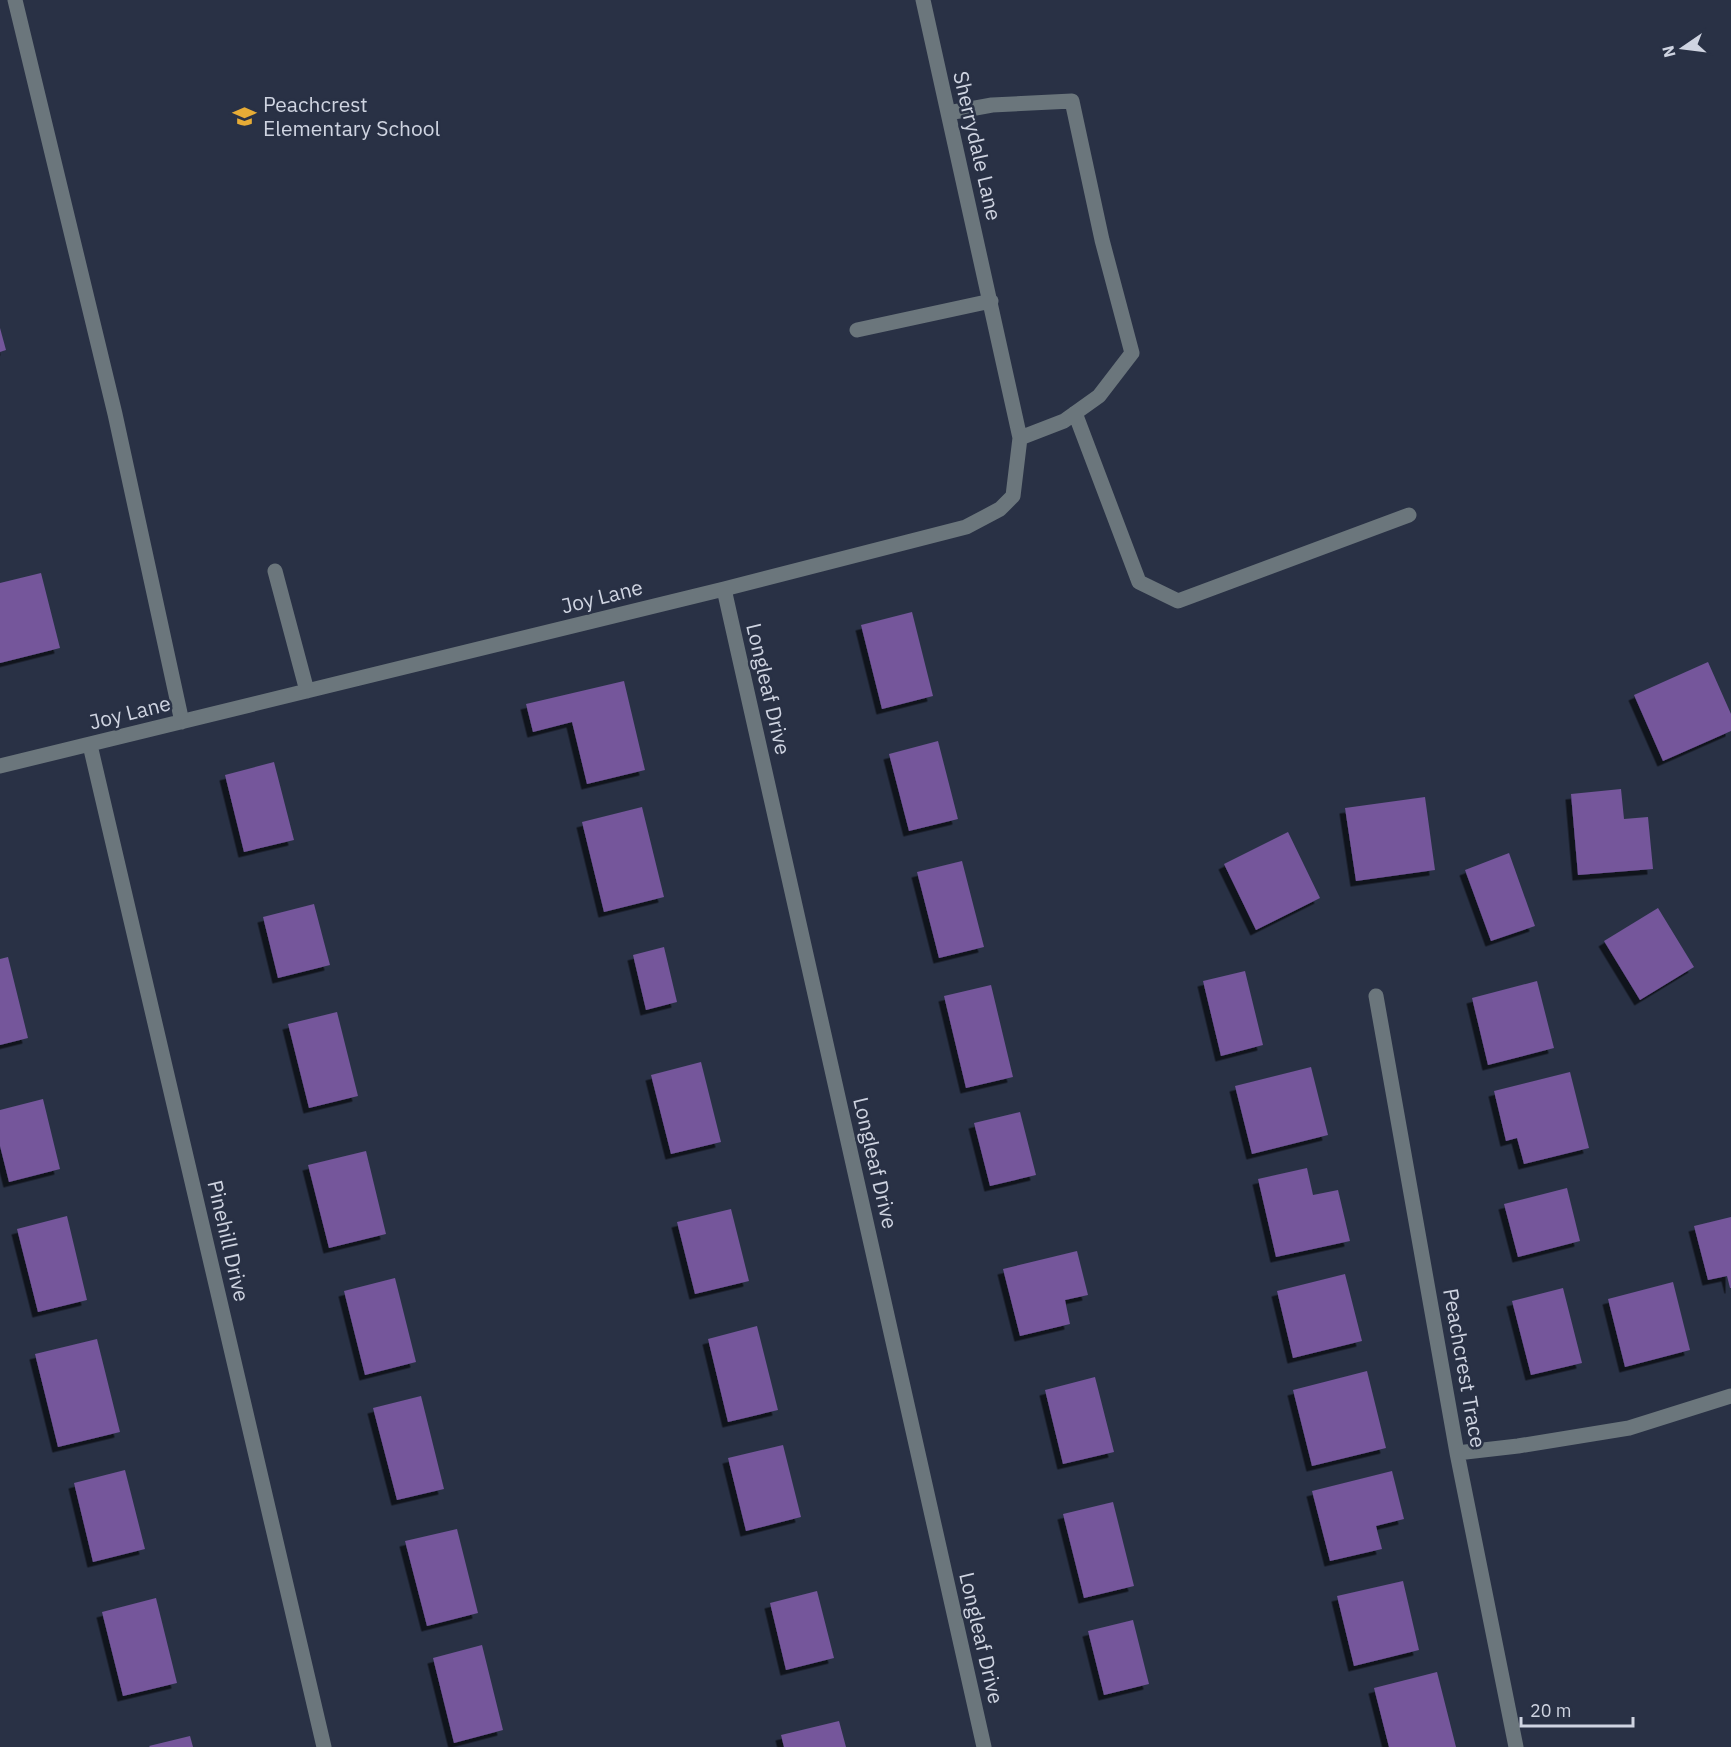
<svg xmlns="http://www.w3.org/2000/svg" width="1731" height="1747" font-family="'IBM Plex Sans',sans-serif">
<style>
.building{fill:#74569b;filter:url(#shadow)}
.lines{fill:none;stroke-linecap:round;stroke-linejoin:round}
.minor{stroke:#6b767c;stroke-width:15}
.labels{text-anchor:middle;stroke-width:5;stroke-linejoin:round;paint-order:stroke}
.poi-label{font-size:21px;fill:#cfd4e1;stroke:#293145;text-anchor:start}
.street-label{font-size:21px;fill:#cfd4e1;stroke:#293145}
</style>
<defs>
<filter id="shadow"><feDropShadow dx="-5.5" dy="5.5" stdDeviation="0" flood-color="#0009"/></filter>
</defs>
<rect width="100%" height="100%" fill="#293145"/>
<path class="building" d="M0 328 6 350 0 352Z
M41 573 60 648 0 663V583Z
M912 612 933 696 882 709 861 625Z
M1708 662 1731 714V731L1663 761 1634 695Z
M624 681 645 770 587 784 572 722 533 732 526 704Z
M938 741 958 819 909 831 889 754Z
M274 762 294 840 244 852 225 775Z
M1621 789 1624 819 1648 817 1653 869 1578 875 1571 794Z
M1425 797 1435 870 1356 881 1345 808Z
M642 807 664 897 604 912 582 822Z
M1288 832 1320 898 1256 930 1224 864Z
M1509 853 1535 926 1491 941 1465 870Z
M962 861 984 947 939 958 917 872Z
M314 904 330 965 278 978 263 917Z
M1658 908 1694 967 1640 1000 1604 941Z
M664 947 677 1002 646 1010 633 955Z
M8 957 28 1038 0 1045V959Z
M1245 971 1263 1045 1221 1056 1203 981Z
M1537 981 1554 1048 1488 1065 1472 998Z
M991 985 1013 1077 966 1088 944 996Z
M337 1012 358 1096 309 1108 288 1024Z
M701 1062 721 1142 671 1154 651 1075Z
M1311 1067 1328 1135 1252 1154 1235 1086Z
M1570 1072 1589 1148 1524 1164 1517 1138 1506 1141 1494 1091Z
M43 1099 60 1169 9 1182 0 1146V1110Z
M1020 1112 1036 1175 990 1186 974 1123Z
M366 1151 386 1234 329 1248 308 1165Z
M1307 1168 1313 1195 1338 1190 1350 1241 1276 1257 1258 1179Z
M1567 1188 1580 1241 1518 1257 1504 1204Z
M731 1209 749 1281 695 1294 677 1222Z
M67 1216 87 1300 38 1312 17 1229Z
M1731 1217V1288H1730L1727 1276 1708 1280 1694 1226Z
M1077 1251 1088 1295 1065 1300 1070 1324 1020 1336 1003 1269Z
M1345 1274 1362 1341 1293 1358 1277 1291Z
M395 1278 416 1362 365 1375 344 1291Z
M1673 1282 1690 1350 1625 1367 1608 1299Z
M1563 1288 1582 1363 1531 1375 1512 1301Z
M757 1326 778 1410 728 1422 708 1339Z
M97 1339 120 1432 58 1447 35 1354Z
M1367 1371 1386 1448 1312 1466 1293 1390Z
M1095 1377 1114 1452 1063 1464 1045 1390Z
M421 1396 444 1489 397 1500 373 1408Z
M783 1445 801 1517 746 1531 728 1458Z
M125 1470 145 1549 93 1562 74 1483Z
M1392 1471 1404 1519 1376 1526 1382 1549 1330 1561 1312 1491Z
M1113 1502 1134 1586 1084 1598 1063 1514Z
M457 1529 478 1613 427 1626 405 1541Z
M1403 1581 1419 1650 1354 1666 1337 1596Z
M817 1591 834 1658 786 1670 770 1603Z
M156 1598 177 1683 123 1696 102 1612Z
M1133 1620 1149 1684 1104 1695 1088 1631Z
M482 1645 503 1730 454 1743 433 1658Z
M1437 1672 1456 1747H1389L1374 1688Z
M839 1721 846 1747H784L781 1735Z
M190 1736 193 1747H150L149 1746Z"/>
<g class="lines">
<path class="minor" d="M15 0 115 414 182 722
M948 113 992 105 1072 101 1102 240 1132 353 1099 396 1064 421 1020 438
M857 330 991 301
M1075 413 1139 582 1178 601 1409 515
M275 571 307 691
M724 589 984 1747
M90 745 324 1747
M0 766 724 589 966 527 1000 509 1013 496 1020 438 923 0
M1376 996 1457 1453 1516 1747
M1457 1453 1518 1446 1629 1428 1731 1396"/>
</g>
<defs>
<symbol id="school-bare" viewBox="-9 -9 18 18"><path d="M0-5L7-2L0 1L-7-2ZM-4 1L0 2.5L4 1V4Q0 6-4 4Z" fill="#e7ac36" stroke="#293145" stroke-width="2.5" paint-order="stroke"/></symbol>
</defs>
<g fill-rule="evenodd">
<use href="#school-bare" x="228" y="100" width="33" height="33"/>
</g>
<g class="labels">
<g class="poi-label">
<text x="263" y="112">Peachcrest<tspan x="263" dy="24">Elementary School</tspan></text>
</g>
<g class="street-label">
<text transform="translate(977 146) rotate(77)" y="7">Sherrydale Lane</text>
<text transform="translate(602 597) rotate(-14)" y="7">Joy Lane</text>
<text transform="translate(768 689) rotate(77)" y="7">Longleaf Drive</text>
<text transform="translate(130 713) rotate(-14)" y="7">Joy Lane</text>
<text transform="translate(875 1163) rotate(77)" y="7">Longleaf Drive</text>
<text transform="translate(228 1241) rotate(77)" y="7">Pinehill Drive</text>
<text transform="translate(1464 1368) rotate(80)" y="7">Peachcrest Trace</text>
<text transform="translate(981 1638) rotate(77)" y="7">Longleaf Drive</text>
</g>
</g>
<g transform="translate(1683 48) rotate(256)" stroke="#293145" stroke-width="4.5" paint-order="stroke">
<path d="M0-4.5L10 22L0 15L-10 22Z" fill="#cfd4e1"/>
<text y="-9" font-size="16" font-weight="bold" text-anchor="middle" fill="#cfd4e1">N</text>
</g>
<path d="M1521 1717v9h112v-9" fill="none" stroke="#cfd4e1" stroke-width="3"/>
<text x="1530" y="1717" font-size="18" fill="#cfd4e1" stroke="#293145" stroke-width="4.5" paint-order="stroke">20 m</text>
</svg>
